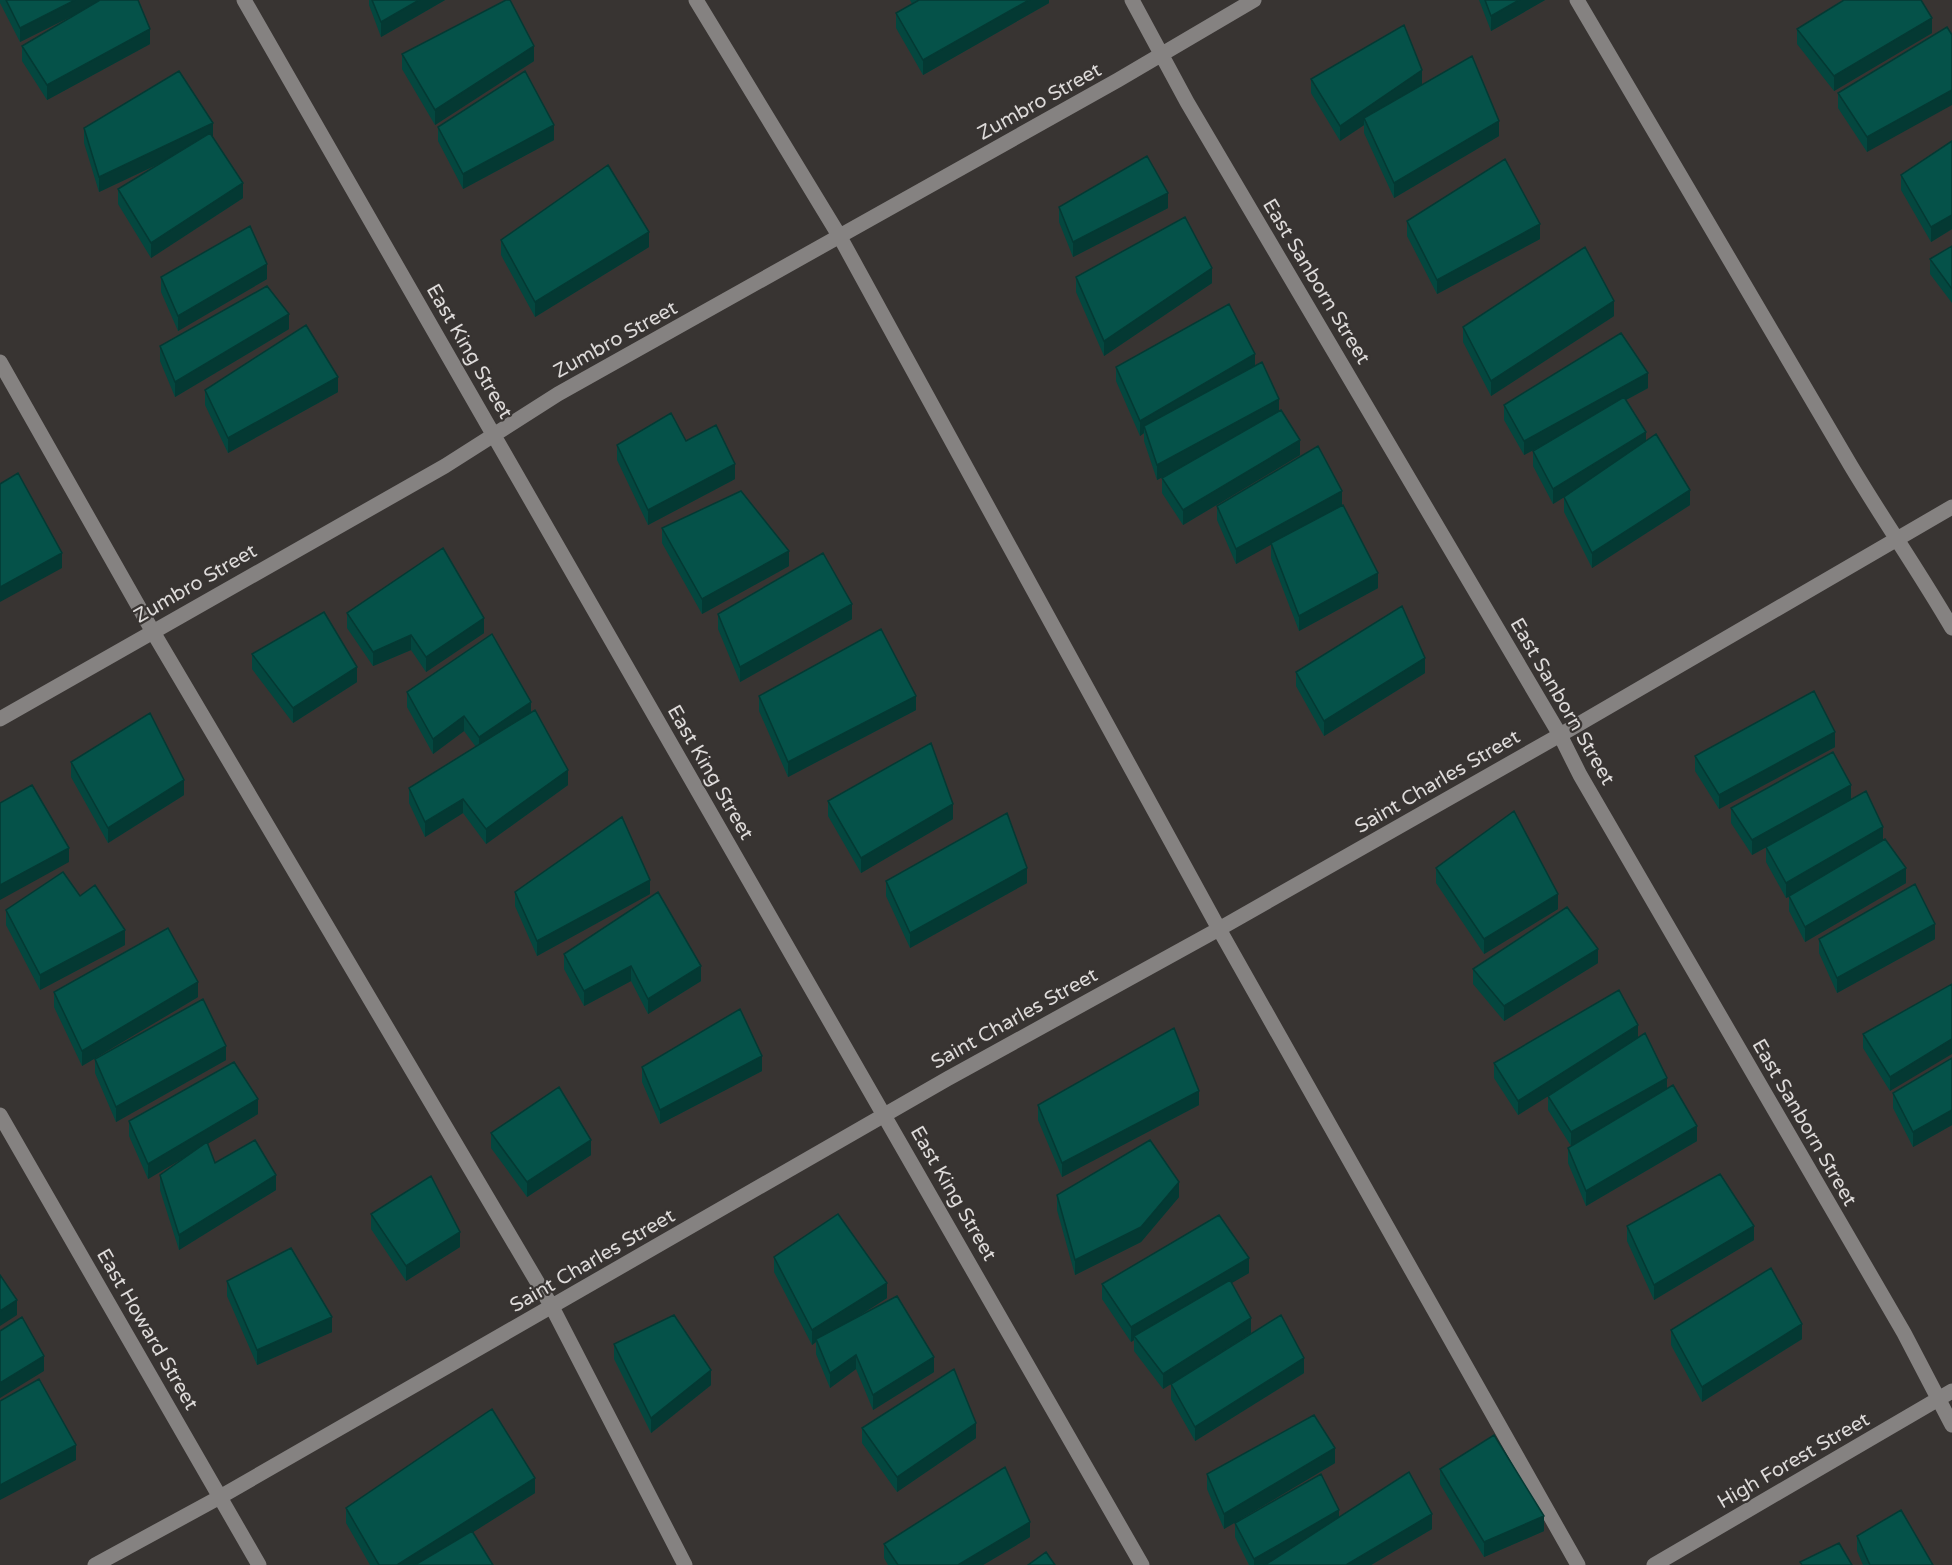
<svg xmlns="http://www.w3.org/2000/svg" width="1952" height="1565" font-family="'Varela Round',sans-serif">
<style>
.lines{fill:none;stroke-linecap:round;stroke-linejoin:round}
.minor{stroke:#858281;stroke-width:15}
.wall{fill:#04473f}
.shaded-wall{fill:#043933}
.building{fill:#055249;stroke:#043933;stroke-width:1.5}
.labels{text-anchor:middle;stroke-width:4.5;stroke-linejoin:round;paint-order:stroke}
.street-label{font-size:20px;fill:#dddad9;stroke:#383432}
</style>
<rect width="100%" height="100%" fill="#383432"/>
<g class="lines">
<path class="minor" d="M244 0 1142 1565
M696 0 840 237 1219 929 1578 1565
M1132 0 1187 102 1560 735 1580 775 1904 1333 1952 1425
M1577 0 1851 466C1884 521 1920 573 1952 628
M0 362 153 632 552 1307 685 1565
M0 719 445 466 558 394 1118 80 1254 0
M0 1115 259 1565
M95 1565 220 1497 947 1079 1219 929 1560 735 1952 507
M1654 1565 1952 1391"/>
</g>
<path class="wall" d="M0 0H138L150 44 47 100 22 61V46L76 14 20 42 0 3Z
M369 0H445L381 37 369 5Z
M910 0H1049V3L923 75 896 28V13L912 4Z
M1479 0H1545L1491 31Z
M1797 29 1932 33 1834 91 1797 44Z
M1952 35 1867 152 1838 108V93Z
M402 54 534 61 435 125 402 69Z
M1311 79 1422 85 1499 136 1394 198 1364 133V125L1340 141 1311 93Z
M438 127 554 140 463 189 438 141Z
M84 128 213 137 243 198 151 258 118 204V189L163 162 99 192 84 143Z
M1952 141V229L1931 242 1901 190V175Z
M1059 207 1168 208 1073 257 1059 222Z
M1407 221 1540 239 1437 294 1407 236Z
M501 240 649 247 535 317 501 255Z
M1952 246V303L1930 274V259Z
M161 277 267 279 178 331 161 292Z
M1076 277 1212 283 1104 356 1076 292Z
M1614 316 1491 396 1463 342V327Z
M289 329 175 397 160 361V346Z
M1255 366 1279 411 1300 455 1183 525 1162 493V478L1174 471 1157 480 1144 441V433L1140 436 1116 381V367Z
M1648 388 1626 400 1646 441 1690 505 1592 568 1564 512V497L1553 504 1533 466V451L1545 444 1524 455 1504 420V405Z
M205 390 338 392 228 453 205 405Z
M686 441 735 479 648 525 617 460V445Z
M1217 506H1342L1378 588 1299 631 1271 558V544L1236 564 1217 520Z
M662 528 789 566 702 614 662 543Z
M347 613 484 633 426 672 411 650 373 666 347 628Z
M718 614 852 619 740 682 718 629Z
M252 654 357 682 293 723 252 669Z
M1296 672 1425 673 1324 736 1296 686Z
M407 692 531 712 568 785 486 844 463 813 425 837 409 803V788L476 747 464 731 433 754 407 707Z
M759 696 916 710 788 777 759 711Z
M1835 747 1719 809 1695 771V756Z
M71 762 184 795 108 843 71 777Z
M1851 799 1883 840 1906 883 1805 942 1789 911V897L1786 898 1766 862V847L1835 809 1752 855 1731 823V808Z
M828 801 953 819 861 873 828 816Z
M1436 868 1558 909 1484 954 1436 883Z
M886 881 1027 883 910 948 886 896Z
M515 892 650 894 537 956 515 906Z
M658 892 701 981 648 1014 631 981 584 1006 564 969V954Z
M6 910 125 945 40 990 6 925Z
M1819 939H1935L1837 993 1819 953Z
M1598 963 1504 1021 1473 984V969Z
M1952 984 1890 1091 1863 1048V1034Z
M54 992 198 997 82 1066 54 1007Z
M1638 1038 1697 1141 1586 1206 1568 1163V1148L1571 1146 1548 1110V1096L1518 1115 1494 1078V1063Z
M1952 1058V1125L1913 1147 1893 1108V1093Z
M95 1059 226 1060 116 1122 95 1073Z
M642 1067 762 1071 660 1124 642 1082Z
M1038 1105H1199L1062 1177 1038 1120Z
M258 1114 207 1144 215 1163 276 1190 179 1250 160 1190V1175L186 1156 148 1179 129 1136V1121Z
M491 1133 591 1155 527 1197 491 1148Z
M1057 1195 1179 1197 1141 1242 1075 1275 1057 1210Z
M371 1214 460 1247 406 1281 371 1229Z
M1627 1226 1754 1240 1654 1300 1627 1241Z
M774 1257 887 1298 856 1318 934 1372 873 1410 856 1369 830 1388 816 1354V1342L812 1345 774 1272Z
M1249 1273 1231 1283 1251 1333 1178 1380 1304 1373 1195 1441 1171 1399V1384L1163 1389 1134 1351V1340L1131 1342 1102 1299V1284Z
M227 1281 332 1332 257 1365 227 1296Z
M1671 1330 1802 1339 1702 1402 1671 1345Z
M614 1344 711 1385 651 1433 614 1359Z
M862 1428 976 1438 897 1492 862 1443Z
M1335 1463 1224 1529 1207 1489V1474Z
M1440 1469 1544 1531 1484 1557 1440 1484Z
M535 1493 473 1532 493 1565H370L346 1523V1508Z
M1339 1517 1432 1529 1371 1565H1249L1235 1537V1523Z
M1857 1536 1933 1565H1863L1857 1551Z
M1030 1537 983 1565H888L884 1558V1544Z"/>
<path class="shaded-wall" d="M75 0H104L20 42V28Z
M419 0H445L381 37V22Z
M1029 0H1049V3L923 75V60Z
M1519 0H1545L1491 31V16Z
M1932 18V33L1834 91V76Z
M150 29V44L47 100V85Z
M534 46V61L435 125V110Z
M1422 70V85L1364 118V125L1340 141V126Z
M1952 90V105L1867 152V137Z
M1499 121V136L1394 198V183Z
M213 123V138L99 192V177Z
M554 125V140L463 189V174Z
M243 183V198L151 258V243Z
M1168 193V208L1073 257V242Z
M1952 215V229L1931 242V227Z
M1540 224V239L1437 294V280Z
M649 232V247L535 317V302Z
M267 264V279L178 331V316Z
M1212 268V283L1104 356V341Z
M1614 301V316L1491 396V381Z
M289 314V329L175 397V382Z
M1255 354V369L1144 426V433L1140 436V421Z
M1648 373V388L1524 455V441Z
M338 377V392L228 453V438Z
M1279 399V414L1157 480V465Z
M1646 432V447L1553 504V489Z
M1300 440V455L1183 525V510Z
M735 464V479L648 525V510Z
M1690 490V505L1592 568V553Z
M1342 491V506L1236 564V549Z
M789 551V566L702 614V599Z
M62 553V568L0 602V587Z
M1378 573V588L1299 631V616Z
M852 604V619L740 682V667Z
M484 618V633L426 672V657Z
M411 635V650L373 666V652Z
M1425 658V673L1324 736V721Z
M357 667V682L293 723V708Z
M916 696V710L788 777V762Z
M531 702V717L479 752V737Z
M464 716V731L433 754V739Z
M1835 732V747L1719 809V795Z
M568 770V785L486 844V829Z
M184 780V795L108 843V828Z
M1851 785V800L1752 855V840Z
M463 799V813L425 837V822Z
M953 804V819L861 873V858Z
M1883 827V842L1786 898V883Z
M69 848V862L0 900V885Z
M1027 868V883L910 948V933Z
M1906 868V883L1805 942V927Z
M650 880V894L537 956V941Z
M1558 894V909L1484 954V939Z
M1935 924V939L1837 993V978Z
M125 930V945L40 990V975Z
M1598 949V963L1504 1021V1006Z
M631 966V981L584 1006V991Z
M701 966V981L648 1014V999Z
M198 982V997L82 1066V1051Z
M1638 1025V1040L1518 1115V1101Z
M1952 1039V1054L1890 1091V1077Z
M226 1046V1060L116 1122V1107Z
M762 1056V1071L660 1124V1110Z
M1667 1078V1092L1571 1146V1132Z
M1199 1091V1105L1062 1177V1163Z
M258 1099V1114L148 1179V1164Z
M1952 1110V1125L1913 1147V1132Z
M1697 1126V1141L1586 1206V1191Z
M591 1140V1155L527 1197V1182Z
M276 1175V1190L179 1250V1235Z
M1179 1182V1197L1141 1242 1075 1275V1260Z
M1754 1226V1240L1654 1300V1285Z
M460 1232V1247L406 1281V1266Z
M1249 1258V1273L1136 1339 1134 1336V1340L1131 1342V1327Z
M887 1283V1298L817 1342 816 1339V1342L812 1345V1330Z
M17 1300V1315L0 1326V1311Z
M332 1317V1332L257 1365V1350Z
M1251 1318V1333L1163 1389V1374Z
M1802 1324V1339L1702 1402V1387Z
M856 1355V1369L830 1388V1373Z
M44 1356V1371L0 1398V1383Z
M934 1357V1372L873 1410V1395Z
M1304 1358V1373L1195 1441V1427Z
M711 1370V1385L651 1433V1418Z
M976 1423V1438L897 1492V1477Z
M76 1445V1460L0 1500V1485Z
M1335 1448V1463L1224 1529V1514Z
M535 1478V1493L421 1565H397Z
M1339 1510V1525L1270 1565H1254V1559Z
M1432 1514V1529L1371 1565H1346Z
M1544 1516V1531L1484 1557V1542Z
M1030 1522V1537L983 1565H958Z"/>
<path class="building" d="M6 0H75L20 28Z
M100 0H138L150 29 47 85 22 46Z
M372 0H419L381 22Z
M506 0H510L534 46 435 110 402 54Z
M919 0H1029L923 60 896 13Z
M1485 0H1519L1491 16Z
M1844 0H1921L1932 18 1834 76 1797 29Z
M1404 25 1422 70 1340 126 1311 79Z
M1947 27 1952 35V90L1867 137 1838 93Z
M1472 56 1499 121 1394 183 1364 118Z
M179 71 213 123 99 177 84 128Z
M525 71 554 125 463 174 438 127Z
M210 133 243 183 151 243 118 189Z
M1952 141V215L1931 227 1901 175Z
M1147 156 1168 193 1073 242 1059 207Z
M1505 159 1540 224 1437 280 1407 221Z
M608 165 649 232 535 302 501 240Z
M1185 217 1212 268 1104 341 1076 277Z
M250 226 267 264 178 316 161 277Z
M1952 246V289L1930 259Z
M1585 247 1614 301 1491 381 1463 327Z
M267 286 289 314 175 382 160 346Z
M1229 304 1255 354 1140 421 1116 367Z
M306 325 338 377 228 438 205 390Z
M1621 333 1648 373 1524 441 1504 405Z
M1262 362 1279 399 1157 465 1144 426Z
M1624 397 1646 432 1553 489 1533 451Z
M1281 410 1300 440 1183 510 1162 478Z
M671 413 686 441 716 425 735 464 648 510 617 445Z
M1656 434 1690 490 1592 553 1564 497Z
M1318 446 1342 491 1236 549 1217 506Z
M18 473 62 553 0 587V484Z
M741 491 789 551 702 599 662 528Z
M1343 505 1378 573 1299 616 1271 543Z
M443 548 484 618 426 657 411 635 373 652 347 613Z
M823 553 852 604 740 667 718 614Z
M1402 606 1425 658 1324 721 1296 672Z
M324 612 357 667 293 708 252 654Z
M881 629 916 696 788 762 759 696Z
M492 634 531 702 479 737 464 716 433 739 407 692Z
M1814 691 1835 732 1719 795 1695 756Z
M535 710 568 770 486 829 463 799 425 822 409 788Z
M150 713 184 780 108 828 71 762Z
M931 743 953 804 861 858 828 801Z
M1833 752 1851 785 1752 840 1731 808Z
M32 785 69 848 0 885V803Z
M1866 791 1883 827 1786 883 1766 847Z
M1514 811 1558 894 1484 939 1436 868Z
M1007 813 1027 868 910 933 886 881Z
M622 817 650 880 537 941 515 892Z
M1885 839 1906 868 1805 927 1789 896Z
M63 872 80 896 95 885 125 930 40 975 6 910Z
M1915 884 1935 924 1837 978 1819 939Z
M658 892 701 966 648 999 631 966 584 991 564 954Z
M1567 907 1598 949 1504 1006 1473 969Z
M168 928 198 982 82 1051 54 992Z
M1952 984V1039L1890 1077 1863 1034Z
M1619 990 1638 1025 1518 1101 1494 1063Z
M203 999 226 1046 116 1107 95 1059Z
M740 1009 762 1056 660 1110 642 1067Z
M1174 1028 1199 1091 1062 1163 1038 1105Z
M1645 1033 1667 1078 1571 1132 1548 1096Z
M1952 1058V1110L1913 1132 1893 1093Z
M234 1062 258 1099 148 1164 129 1121Z
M1673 1085 1697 1126 1586 1191 1568 1148Z
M559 1087 591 1140 527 1182 491 1133Z
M255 1140 276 1175 179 1235 160 1175 207 1142 215 1163Z
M1150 1140 1179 1182 1141 1227 1075 1260 1057 1195Z
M1720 1174 1754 1226 1654 1285 1627 1226Z
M431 1176 460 1232 406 1266 371 1214Z
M838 1214 887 1283 812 1330 774 1257Z
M1219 1215 1249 1258 1131 1327 1102 1284Z
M291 1248 332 1317 257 1350 227 1281Z
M1771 1268 1802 1324 1702 1387 1671 1330Z
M0 1275 17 1300 0 1311Z
M1230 1280 1251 1318 1163 1374 1134 1336Z
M897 1296 934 1357 873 1395 856 1355 830 1373 816 1339Z
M674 1315 711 1370 651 1418 614 1344Z
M1281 1315 1304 1358 1195 1427 1171 1384Z
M22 1317 44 1356 0 1383V1331Z
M954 1369 976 1423 897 1477 862 1428Z
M39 1379 76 1445 0 1485V1401Z
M492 1409 535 1478 397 1565H379L346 1508Z
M1314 1415 1335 1448 1224 1514 1207 1474Z
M1494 1435 1544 1516 1484 1542 1440 1469Z
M1005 1467 1030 1522 958 1565H898L884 1544Z
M1409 1472 1432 1514 1346 1565H1265Z
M1321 1474 1339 1510 1254 1559 1235 1523Z
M1901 1510 1933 1565H1870L1857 1536Z
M472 1531 493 1565H415Z
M1839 1543 1852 1565H1802L1800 1562Z
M1046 1552 1055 1565H1028Z"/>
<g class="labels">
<g class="street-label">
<text transform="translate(1039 101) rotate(-29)" y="7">Zumbro Street</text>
<text transform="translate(1317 281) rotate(59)" y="7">East Sanborn Street</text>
<text transform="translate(615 339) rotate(-29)" y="7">Zumbro Street</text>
<text transform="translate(470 351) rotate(60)" y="7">East King Street</text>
<text transform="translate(195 583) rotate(-30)" y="7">Zumbro Street</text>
<text transform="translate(1563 701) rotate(60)" y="7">East Sanborn Street</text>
<text transform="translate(711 772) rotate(60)" y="7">East King Street</text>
<text transform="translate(1437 781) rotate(-30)" y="7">Saint Charles Street</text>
<text transform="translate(1014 1018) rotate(-29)" y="7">Saint Charles Street</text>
<text transform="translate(1805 1122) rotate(60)" y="7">East Sanborn Street</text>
<text transform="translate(954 1193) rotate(60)" y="7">East King Street</text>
<text transform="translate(592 1260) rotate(-30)" y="7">Saint Charles Street</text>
<text transform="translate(148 1329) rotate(60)" y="7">East Howard Street</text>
<text transform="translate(1793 1460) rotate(-30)" y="7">High Forest Street</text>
</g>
</g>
</svg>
